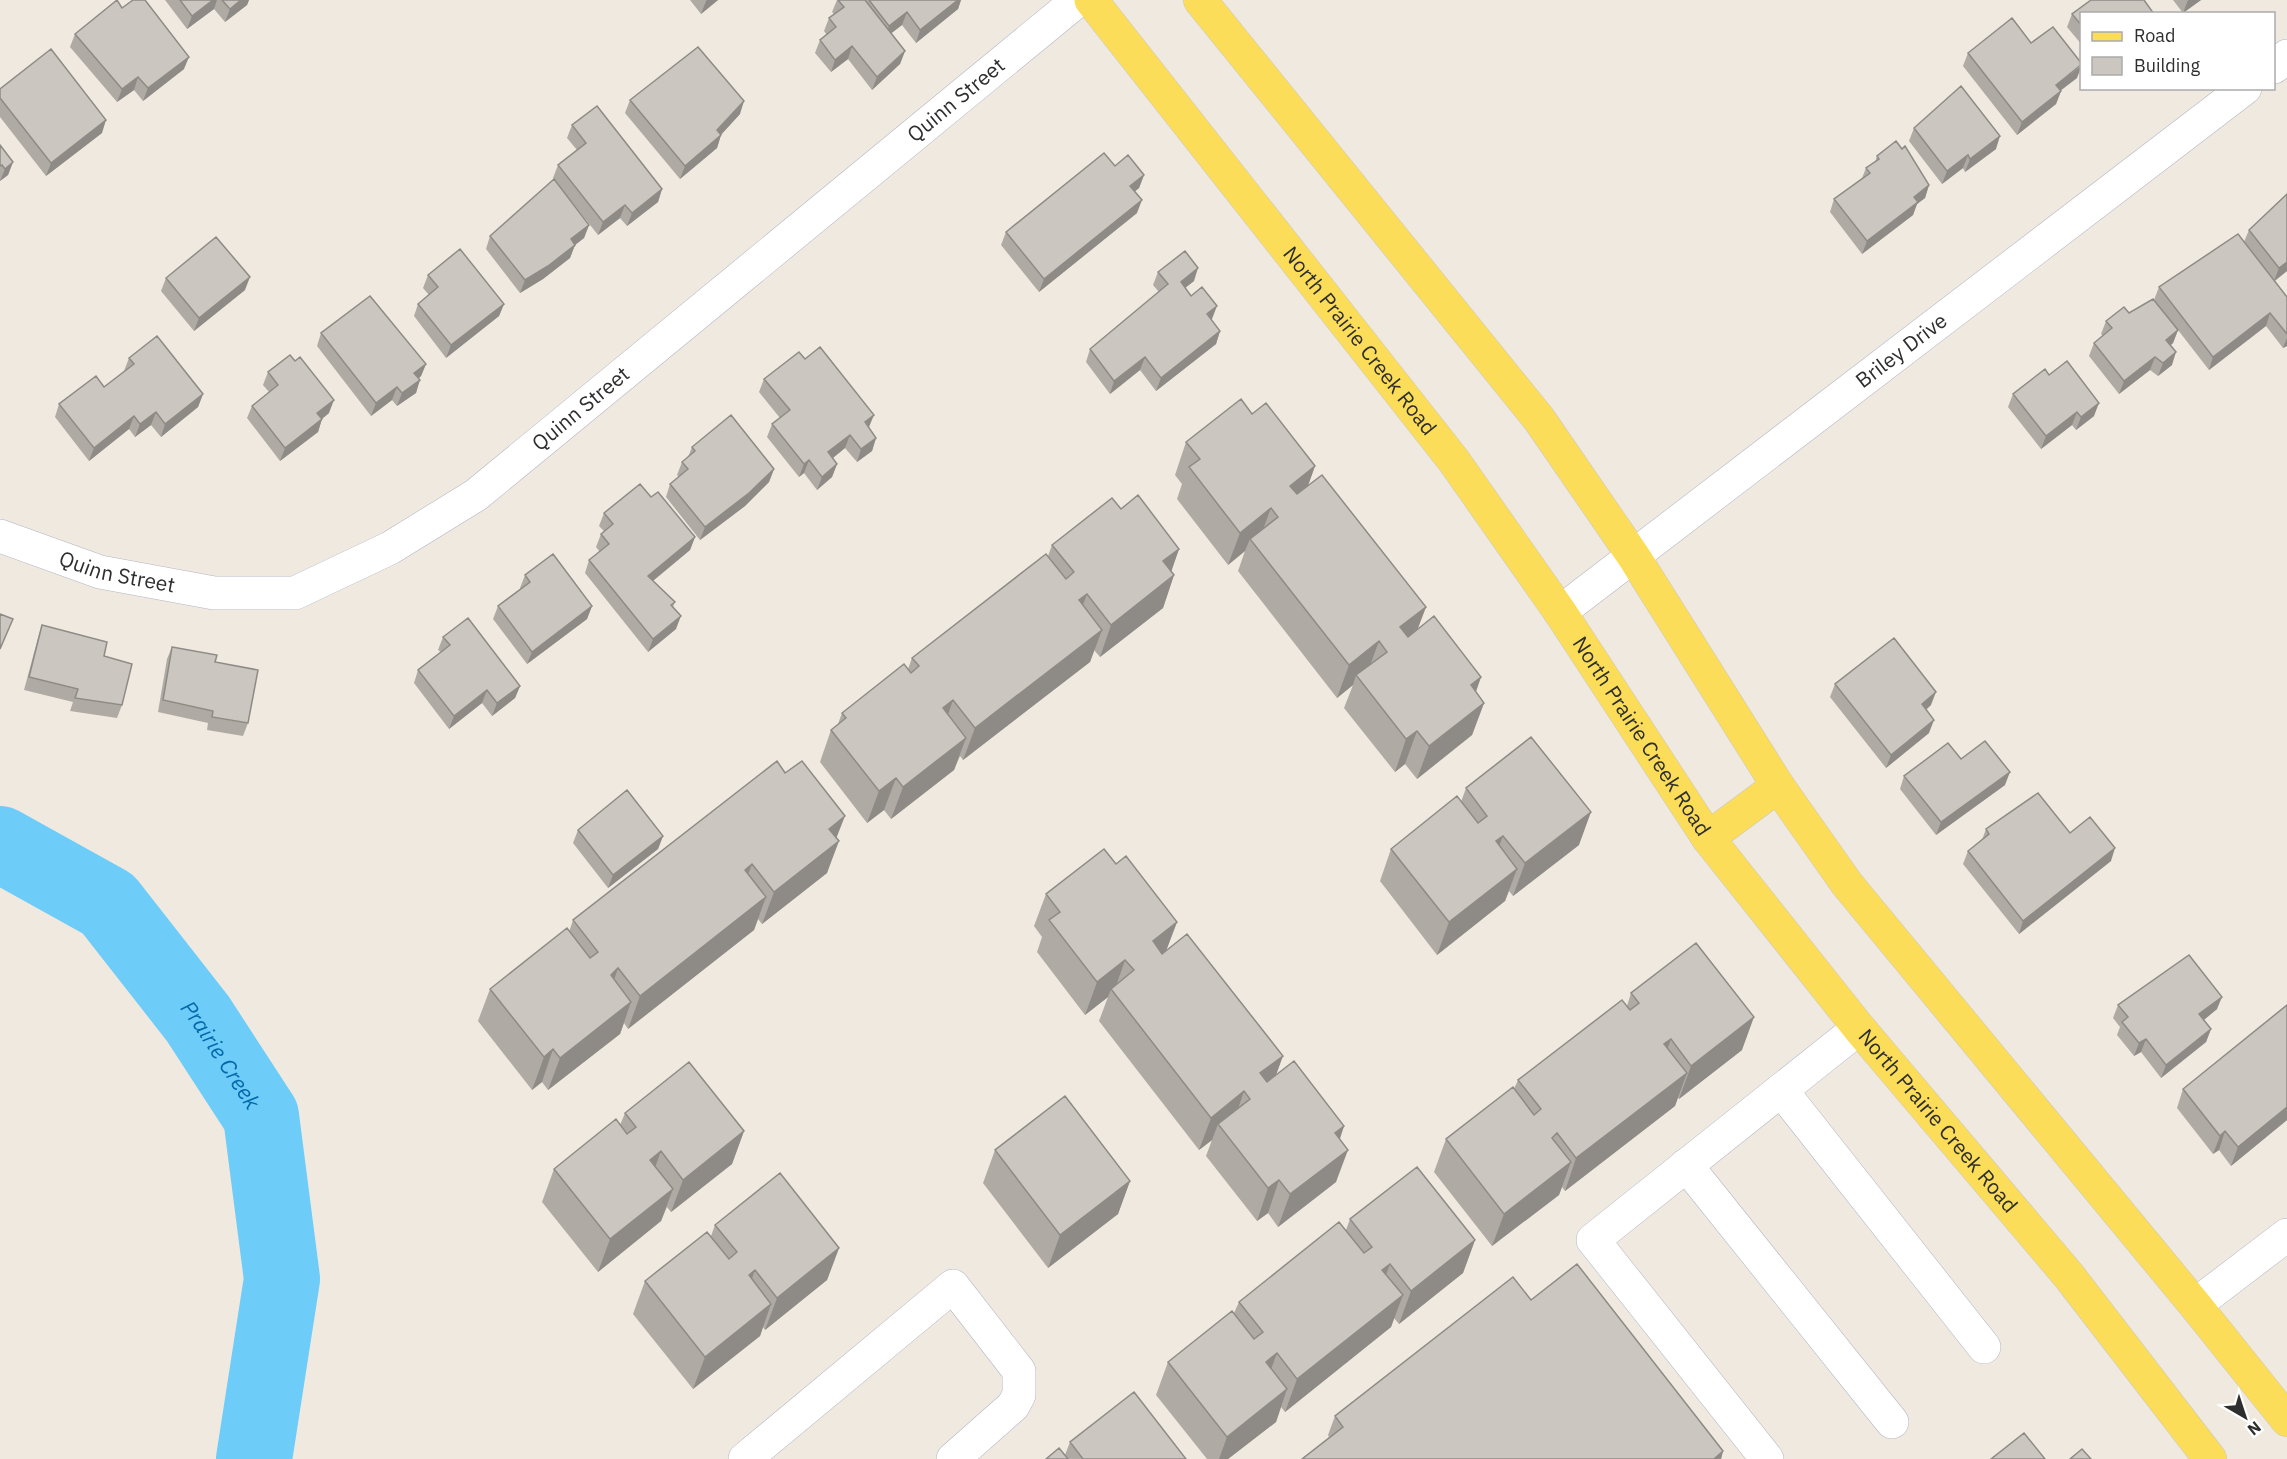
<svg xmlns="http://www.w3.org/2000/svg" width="2287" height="1459" font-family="'IBM Plex Sans',sans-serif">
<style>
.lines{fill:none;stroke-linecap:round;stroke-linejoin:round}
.river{stroke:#6dccf8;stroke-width:76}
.minor-casing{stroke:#b3b5c2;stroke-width:34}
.major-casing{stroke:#c9c9c9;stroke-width:34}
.minor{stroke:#fff;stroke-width:33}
.major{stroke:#fbdd59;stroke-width:33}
.wall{fill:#afaaa4}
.shaded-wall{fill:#8e8b86}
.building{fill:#cbc6bf;stroke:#8e8b86;stroke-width:1.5}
.labels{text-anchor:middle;stroke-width:4.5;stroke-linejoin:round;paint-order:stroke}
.street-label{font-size:21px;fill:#2e2e2e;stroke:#fff}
.water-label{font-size:22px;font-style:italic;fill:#0469ab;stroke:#fff}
</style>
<rect width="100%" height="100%" fill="#f0e9e0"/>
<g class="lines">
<path class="river" id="s1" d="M0 844 108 904 198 1019 261 1116 282 1279 254 1459"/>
<defs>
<g id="minor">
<path d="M2274 67 2287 56"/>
<path id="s2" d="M0 536 100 572 214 593H295L390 548 476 495 1078 0"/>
<path id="s3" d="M1560 612 2245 88"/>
<path d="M1781 1090 1984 1347"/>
<path d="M1686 1165 1892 1422"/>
<path d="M2195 1305 2287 1235"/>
<path d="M745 1459 953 1286 1019 1371V1395L1013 1406 953 1459"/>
<path d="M1767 1459 1593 1240 1859 1028"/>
</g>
<g id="major">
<path id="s4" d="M1091 0 1454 461 1560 612 1708 838 1859 1028 2069 1276 2210 1459"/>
<path d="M1200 0 1539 419 1634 557 1778 786 1847 884 2195 1305 2287 1420"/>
<path d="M1708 838 1778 786"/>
</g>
</defs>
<use href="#minor" class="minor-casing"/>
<use href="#major" class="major-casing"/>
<use href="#minor" class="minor"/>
<use href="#major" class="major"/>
</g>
<path class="wall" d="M165 0H249L247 5 225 22 214 9 187 29Z
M690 0H718L701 14Z
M837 0H961L958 9 916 43 902 25 891 33 905 51 900 64 872 90 848 59 831 72 815 53 820 40 827 35 824 31 829 18 834 14 832 12Z
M2173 0H2201L2183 13Z
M122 8 184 69 143 101 134 90 117 102 70 47 75 34Z
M2072 14H2082V45L2067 27Z
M2031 43 2077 78 2060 90 2061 91 2056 104 2017 135 1963 66 1968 53Z
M0 89 102 133 46 176 0 117Z
M630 100 740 114 721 135 717 148 680 179 625 113Z
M572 125 662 189 658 202 627 226 620 218 598 235 553 178 558 165 577 150 567 138Z
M1914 128 1996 149 1965 172 1963 168 1942 184 1909 141Z
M0 145 13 162 8 175 0 181Z
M1877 156 1929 185 1925 198 1917 204 1913 215 1862 254 1830 212 1834 199 1862 178 1866 168 1875 162Z
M1115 166 1144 175 1139 188 1135 191 1137 213 1039 292 1001 245 1006 232Z
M2287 194V271L2275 281 2287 297V346L2283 348 2266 326 2209 370 2178 330 2173 343 2171 345 2172 365 2158 376 2150 370 2119 394 2089 356 2094 343 2103 336 2101 334 2106 321 2129 313 2154 300 2159 287 2244 242 2249 230Z
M589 225 584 238 575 245 570 258 543 279 520 293 486 249 490 236Z
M1158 272 1194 281 1185 288 1212 319 1211 320 1220 331 1216 344 1156 391 1140 370 1110 394 1086 362 1090 349 1159 292 1153 285Z
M428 275 504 304 499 316 446 358 414 316 418 304 429 295 423 288Z
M166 278 245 290 194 331 161 291Z
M321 333 426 364 421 376 419 378 416 393 397 406 392 400 371 416 317 346Z
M129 358 203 394 198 407 161 437 151 425 135 437 129 429 89 461 55 417 59 404 104 387 124 371Z
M805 359 869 428 876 438 872 451 857 462 845 448 833 458 837 464 832 477 817 490 804 473 799 477 767 437 772 424 780 418 759 392 764 379Z
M268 372 329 413 322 419 318 432 280 461 247 418 252 406 269 392 263 385Z
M2049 375 2094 416 2076 430 2072 425 2041 449 2008 407 2013 394Z
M1252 414 1315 466 1308 486 1426 607 1417 629 1481 677 1476 692 1484 703 1472 735 1417 779 1405 764 1395 772 1344 708 1353 685 1337 698 1238 571 1245 551 1228 565 1177 499 1182 484 1175 475 1186 442Z
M692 447 774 469 769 482 745 506 700 540 666 497 670 484 679 477 677 475 682 462 688 457Z
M651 497 695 537 690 550 653 581 675 602 673 607 676 629 648 652 585 573 589 560 600 552 596 547 601 534 604 531 599 526 604 513Z
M1121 509 1179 549 1171 571 1174 575 1163 608 1100 657 1094 650 1090 662 963 760 960 756 954 770 891 819 884 810 867 823 820 762 831 730 838 724 842 713 908 669 912 658 1048 556 1052 545Z
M525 575 592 606 587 619 527 664 493 619 498 606 521 589 520 588Z
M42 625 104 656 122 705 117 718 70 711 73 702 24 690 38 638Z
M443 637 520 686 515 698 492 716 482 703 449 729 414 683 418 670 441 652 438 650Z
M172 647 248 723 243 736 207 730 208 723 158 712 167 659Z
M1835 684 1931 705 1926 710 1929 733 1886 768 1830 697Z
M1961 759 2005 785 1936 835 1900 789 1904 776Z
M777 761 837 838 827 873 762 924 758 919 754 930 628 1029 624 1023 620 1034 548 1090 542 1082 532 1090 478 1021 490 989 569 932 573 920Z
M1466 788 1579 845 1513 896 1509 891 1505 901 1437 955 1380 881 1391 849 1461 802Z
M1986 829 2070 833 2111 861 2019 934 1963 864 1968 851 1982 840Z
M578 830 663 836 658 849 608 888 573 843Z
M1116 864 1177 922 1166 950 1275 1076 1344 1126 1340 1139 1336 1182 1278 1227 1268 1213 1257 1221 1206 1156 1212 1140 1199 1150 1099 1021 1108 997 1085 1015 1037 952 1042 937 1034 926 1046 894Z
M1631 993 1742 1050 1679 1099 1678 1097 1675 1106 1565 1191 1562 1187 1559 1195 1492 1246 1434 1172 1446 1139 1514 1089 1518 1080 1627 1006Z
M2118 1005 2217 1009 2204 1020 2211 1029 2206 1042 2161 1078 2141 1052 2134 1056 2117 1035 2120 1027 2113 1018Z
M2183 1089 2287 1120 2231 1166 2219 1150 2213 1154 2177 1108Z
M625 1113 744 1131 732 1164 671 1212 667 1207 661 1221 598 1272 542 1202 554 1169 620 1125Z
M995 1150 1130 1181 1118 1214 1048 1268 983 1183Z
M1350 1219 1475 1240 1463 1273 1399 1324 1394 1318 1391 1327 1285 1412 1281 1407 1276 1422 1228 1459H1207L1156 1395 1168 1362 1234 1313 1239 1302 1346 1230Z
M715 1225 839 1248 827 1280 765 1330 763 1327 760 1336 693 1389 633 1314 645 1281 711 1236Z
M1531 1300 1723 1451 1721 1459H1302L1329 1437 1328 1435 1335 1416Z
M1070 1442 1186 1459H1046L1065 1455Z"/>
<path class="shaded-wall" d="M213 0H217L214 9 187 29 192 16Z
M241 0H249L247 5 225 22 230 9Z
M707 0H718L701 14 706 1Z
M958 0H961L958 9 916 43 920 30Z
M2188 0H2201L2183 13Z
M907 12 902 25 884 39 889 26Z
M852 46 848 59 831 72 835 60Z
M905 51 900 64 872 90 877 77Z
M189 57 184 69 143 101 148 88Z
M2082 65 2077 78 2051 98 2056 85Z
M138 77 134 90 117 102 122 89Z
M2061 91 2056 104 2017 135 2022 122Z
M744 101 740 114 716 140 721 135 717 148 680 179 685 166Z
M106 120 102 133 46 176 51 163Z
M2000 136 1996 149 1965 172 1970 159Z
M1968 155 1963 168 1942 184 1947 171Z
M13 162 8 175 0 181 5 169Z
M1144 175 1139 188 1126 199 1130 186Z
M1929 185 1925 198 1917 204 1913 215 1862 254 1867 241 1914 197Z
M662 189 658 202 627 226 632 213Z
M1142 200 1137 213 1039 292 1044 279Z
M625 205 620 218 598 235 603 222Z
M589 225 584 238 575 245 570 258 543 279 520 293 525 280 571 239Z
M2287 262V271L2274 281 2279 268Z
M1198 268 1194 281 1176 295 1181 282Z
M250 277 245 290 194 331 199 318Z
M504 304 499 316 446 358 451 345Z
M1217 306 1212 319 1202 327 1207 314Z
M2270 313 2266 326 2209 370 2213 357Z
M2178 330 2173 343 2161 353 2166 340Z
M1220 331 1216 344 1156 391 1161 378Z
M2287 338V346L2283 348Z
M2176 352 2172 365 2158 376 2163 363Z
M1145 357 1140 370 1110 394 1114 381Z
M2155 357 2150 370 2119 394 2124 381Z
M426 364 421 376 410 386 414 373Z
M420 380 416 393 397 406 402 393Z
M397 387 392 400 371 416 376 403Z
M203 394 198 407 161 437 165 424Z
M334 400 329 413 313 426 317 413Z
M2099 403 2094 416 2076 430 2081 417Z
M156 412 151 425 135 437 140 424Z
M2077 412 2072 425 2041 449 2046 436Z
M874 415 869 427 865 422Z
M134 416 129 429 89 461 94 448Z
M322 419 318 432 280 461 285 448Z
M850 435 845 448 824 465 828 452Z
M876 438 872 451 857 462 861 449Z
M809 460 804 473 799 477 804 464Z
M837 464 832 477 817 490 822 477Z
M1315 466 1303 499 1278 518 1290 486Z
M774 469 769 482 745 506 700 540 705 527Z
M1271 508 1259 540 1250 539 1245 551 1228 565 1240 533Z
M695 537 690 550 643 589 648 576Z
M1179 549 1168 581 1174 575 1163 608 1100 657 1111 625 1163 561Z
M1087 594 1075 626 1079 600Z
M592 606 587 619 527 664 532 652Z
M1426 607 1414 639 1388 660 1400 627Z
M681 616 676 629 648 652 653 639Z
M1102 630 1090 662 963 760 975 728Z
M1379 641 1367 674 1356 675 1353 685 1337 698 1349 665Z
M1481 677 1469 710 1471 685Z
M520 686 515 698 492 716 497 703Z
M487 690 482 703 449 729 454 716Z
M1936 692 1931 705 1917 717 1922 704Z
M953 700 942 732 943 708Z
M1484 703 1472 735 1417 779 1429 746Z
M1934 720 1929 733 1886 768 1891 755Z
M1417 731 1405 764 1395 772 1406 739Z
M966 738 954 770 891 819 903 787Z
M2010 772 2005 785 1936 835 1941 822Z
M896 778 884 810 867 823 879 791Z
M1591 812 1579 845 1513 896 1525 863Z
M845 816 834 844 839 841 827 873 762 924 774 892 829 829Z
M663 836 658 849 608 888 613 875Z
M1503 836 1491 868 1496 841Z
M2115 848 2111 861 2019 934 2023 921Z
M752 864 740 896 745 870Z
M1517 869 1505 901 1437 955 1449 922Z
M766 897 754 930 628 1029 640 996Z
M1177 922 1165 954 1141 974 1153 941Z
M1125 960 1114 992 1111 989 1108 997 1085 1015 1097 982Z
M618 968 607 1001 611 975Z
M2222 997 2217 1009 2195 1027 2199 1014Z
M631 1002 620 1034 548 1090 560 1058Z
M1754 1017 1742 1050 1679 1099 1691 1066Z
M2211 1029 2206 1042 2161 1078 2166 1065Z
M1671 1039 1659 1072 1664 1044Z
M2146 1039 2141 1052 2134 1056 2139 1043Z
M553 1049 542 1082 532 1090 544 1057Z
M1283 1056 1271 1089 1260 1073Z
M1687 1073 1675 1106 1565 1191 1576 1158Z
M1244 1091 1233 1124H1218L1212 1140 1199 1150 1211 1118Z
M2287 1107V1120L2231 1166 2238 1147Z
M1344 1126 1333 1158 1335 1133Z
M744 1131 732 1164 671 1212 683 1180Z
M2225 1131 2219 1150 2213 1154 2220 1136Z
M1348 1150 1336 1182 1278 1227 1290 1194Z
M661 1151 649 1184 650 1160Z
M1571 1162 1559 1195 1492 1246 1504 1214Z
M1279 1180 1268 1213 1257 1221 1268 1188Z
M1130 1181 1118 1214 1048 1268 1060 1235Z
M673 1189 661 1221 598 1272 610 1239Z
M1475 1240 1463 1273 1399 1324 1411 1291Z
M839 1248 827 1280 765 1330 777 1298Z
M1390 1264 1378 1297 1382 1270Z
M755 1270 743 1303 749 1275Z
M1403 1295 1391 1327 1285 1412 1297 1379Z
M771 1304 760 1336 693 1389 705 1357Z
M1277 1353 1265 1386 1266 1362Z
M1287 1389 1276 1422 1228 1459H1219L1227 1437Z
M1723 1451 1721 1459H1714Z"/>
<path class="building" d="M117 0 122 8 133 0H145L189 57 148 88 138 77 122 89 75 34Z
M180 0H213L192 16Z
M222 0H241L230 9Z
M838 0H865L905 51 877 77 852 46 835 60 820 40 836 27 829 18 844 7Z
M869 0H958L920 30 907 12 889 26Z
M2091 0H2144L2154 14H2082V26L2072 14Z
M2012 18 2031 43 2053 27 2082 64 2056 85 2061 91 2022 122 1968 53Z
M698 47 744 101 717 130 721 135 685 166 630 100Z
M51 49 106 120 51 163 0 98V89Z
M1961 86 2000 136 1970 159 1968 155 1947 171 1914 128Z
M597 106 662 189 632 213 625 205 603 222 558 165 586 143 572 125Z
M1896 141 1902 149 1905 146 1929 185 1914 197 1918 202 1867 241 1834 199 1870 173 1866 168 1879 159 1877 156Z
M0 145 13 162 5 169 2 165 0 166Z
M1104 153 1115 166 1128 155 1144 175 1130 186 1142 200 1044 279 1006 232Z
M554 179 589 225 571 239 575 245 548 266 525 280 490 236Z
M2287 194V262L2279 268 2249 230Z
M2238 234 2287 297V334L2270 313 2213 357 2159 287Z
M216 237 250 277 199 318 166 278Z
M460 249 504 304 451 345 418 304 438 287 428 275Z
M1185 251 1198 268 1181 282 1191 296 1202 287 1217 306 1207 314 1220 331 1161 378 1145 357 1114 381 1090 349 1168 284 1158 272Z
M370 296 426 364 414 373 420 380 402 393 397 387 376 403 321 333Z
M2153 299 2178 330 2166 340 2176 352 2163 363 2155 357 2124 381 2094 343 2112 328 2106 321 2124 307 2129 313Z
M157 336 203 394 165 424 156 412 140 424 134 416 94 448 59 404 96 376 104 387 134 364 129 358Z
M820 347 874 415 865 422 876 438 861 449 850 435 828 452 837 464 822 477 809 460 804 464 772 424 790 410 764 379 799 352 805 359Z
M290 355 295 361 300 357 334 400 317 413 322 419 285 448 252 406 278 385 268 372Z
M2067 361 2099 403 2081 417 2077 412 2046 436 2013 394 2045 369 2049 375Z
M1241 399 1252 414 1266 403 1315 466 1290 486 1297 494 1322 475 1426 607 1400 627 1408 637 1434 616 1481 677 1471 685 1484 703 1429 746 1417 731 1406 739 1356 675 1387 652 1379 641 1349 665 1250 539 1278 517 1271 508 1240 533 1189 467 1200 459 1186 442Z
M731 415 774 469 749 493 705 527 670 484 688 469 682 462 695 451 692 447Z
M640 484 651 497 658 492 695 537 648 576 675 602 671 605 681 616 653 639 589 560 609 544 601 534 613 524 604 513Z
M1138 495 1179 549 1163 561 1174 575 1111 625 1087 594 1079 600 1102 630 975 728 953 700 943 708 966 738 903 787 896 778 879 791 831 730 846 718 842 713 904 664 911 673 919 666 912 658 1046 554 1066 579 1074 572 1052 545 1112 498 1121 509Z
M553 554 592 606 532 652 498 606 530 582 525 575Z
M0 614 13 619 0 649Z
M468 618 520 686 497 703 487 690 454 716 418 670 450 645 443 637Z
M42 625 107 642 104 656 132 664 122 705 75 698 78 689 29 677Z
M1894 638 1936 692 1922 704 1934 720 1891 755 1835 684Z
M172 647 217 655 215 662 258 670 248 723 212 717 213 711 163 700Z
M1531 737 1591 812 1525 863 1503 836 1496 841 1517 869 1449 922 1391 849 1457 796 1478 823 1487 816 1466 788Z
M1985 741 2010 772 1941 822 1904 776 1948 743 1961 759Z
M777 761 785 773 802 761 845 816 829 829 839 841 774 892 752 864 745 870 766 897 640 996 618 968 611 975 631 1002 560 1058 553 1049 544 1057 490 989 567 928 590 958 598 952 573 920Z
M627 790 663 836 613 875 578 830Z
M2038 793 2070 833 2090 817 2115 848 2023 921 1968 851 1989 834 1986 829Z
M1104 849 1116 864 1126 856 1177 922 1153 941 1162 954 1187 934 1283 1056 1260 1073 1267 1082 1294 1061 1344 1126 1335 1133 1348 1150 1290 1194 1279 1180 1268 1188 1218 1124 1250 1099 1244 1091 1211 1118 1111 989 1134 970 1125 960 1097 982 1049 920 1060 912 1046 894Z
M1696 943 1754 1017 1691 1066 1671 1039 1664 1044 1687 1073 1576 1158 1557 1133 1552 1138 1571 1162 1504 1214 1446 1139 1513 1087 1534 1115 1541 1109 1518 1080 1622 1000 1630 1010 1639 1003 1631 993Z
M2189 955 2222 997 2199 1014 2211 1029 2166 1065 2146 1039 2139 1043 2122 1022 2128 1017 2118 1005Z
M2287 1005V1107L2238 1147 2225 1131 2220 1136 2183 1089Z
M689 1062 744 1131 683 1180 661 1151 650 1160 673 1189 610 1239 554 1169 616 1119 627 1134 636 1127 625 1113Z
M1065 1096 1130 1181 1060 1235 995 1150Z
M1417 1167 1475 1240 1411 1291 1390 1264 1382 1270 1403 1295 1297 1379 1277 1353 1266 1362 1287 1389 1227 1437 1168 1362 1232 1311 1254 1339 1263 1332 1239 1302 1339 1222 1364 1253 1372 1247 1350 1219Z
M780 1173 839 1248 777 1298 755 1270 749 1275 771 1304 705 1357 645 1281 707 1232 729 1259 737 1252 715 1225Z
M1577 1264 1723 1451 1714 1459H1302L1343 1427 1335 1416 1513 1277 1531 1300Z
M1134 1392 1186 1459H1083L1070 1442Z
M2024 1433 2045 1459H1991Z
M1059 1448 1068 1459H1046Z
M2082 1449 2091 1459H2070Z"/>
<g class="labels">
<g class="street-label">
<text dy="7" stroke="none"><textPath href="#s2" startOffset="1131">Quinn Street</textPath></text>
<text dy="7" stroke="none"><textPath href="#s4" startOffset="434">North Prairie Creek Road</textPath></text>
<text dy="7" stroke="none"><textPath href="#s3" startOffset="430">Briley Drive</textPath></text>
<text dy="7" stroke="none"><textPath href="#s2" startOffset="645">Quinn Street</textPath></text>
<text dy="7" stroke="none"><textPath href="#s2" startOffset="123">Quinn Street</textPath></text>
<text dy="7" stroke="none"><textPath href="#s4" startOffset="920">North Prairie Creek Road</textPath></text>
<text dy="7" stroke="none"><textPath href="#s4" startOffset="1406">North Prairie Creek Road</textPath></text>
</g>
<g class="water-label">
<text dy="8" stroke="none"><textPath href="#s1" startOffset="312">Prairie Creek</textPath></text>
</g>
</g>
<rect x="2080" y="12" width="195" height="78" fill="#ffffff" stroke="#ababab" stroke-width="1.5"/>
<rect x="2092" y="32" width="30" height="9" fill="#fbdd59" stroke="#ababab" stroke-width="1.5"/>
<text x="2134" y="42" font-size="18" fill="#2e2e2e">Road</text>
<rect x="2092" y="57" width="30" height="18" fill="#cbc6bf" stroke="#ababab" stroke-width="1.5"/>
<text x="2134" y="72" font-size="18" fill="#2e2e2e">Building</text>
<g transform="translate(2245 1417) rotate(141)" stroke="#ffffff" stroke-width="4.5" paint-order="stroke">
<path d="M0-4.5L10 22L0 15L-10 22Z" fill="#2e2e2e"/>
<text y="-9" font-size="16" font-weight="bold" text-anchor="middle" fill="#2e2e2e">N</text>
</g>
</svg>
